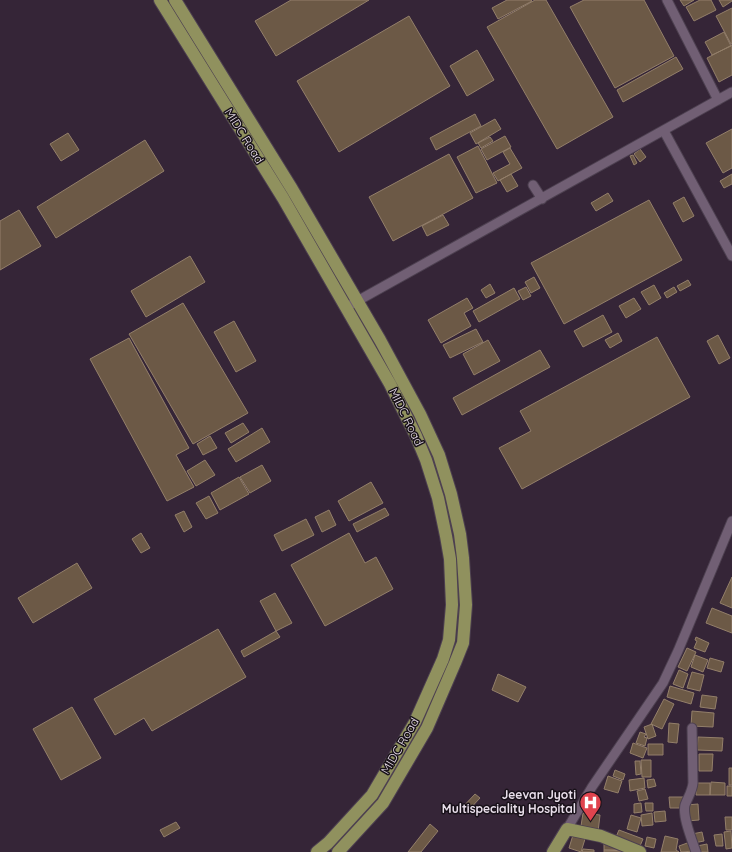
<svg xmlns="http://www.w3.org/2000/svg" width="732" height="852" font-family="Quicksand,sans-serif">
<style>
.building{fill:#6c5946;stroke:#937f6a}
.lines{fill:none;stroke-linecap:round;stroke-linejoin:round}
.minor-casing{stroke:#4d4050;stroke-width:11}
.major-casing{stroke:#4d4050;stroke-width:14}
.minor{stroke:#715f74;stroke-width:9}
.major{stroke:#90915e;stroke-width:12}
.labels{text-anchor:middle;stroke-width:3;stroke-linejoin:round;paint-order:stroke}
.street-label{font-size:12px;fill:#e9dfeb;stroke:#181119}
.poi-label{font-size:12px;font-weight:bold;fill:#e9dfeb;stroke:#181119;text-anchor:end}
</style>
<rect width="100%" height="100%" fill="#352537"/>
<path class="building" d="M291 0H369L276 56 255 21Z
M507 0H531L532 1 498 19 492 8Z
M535 0H546L613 117 557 149 487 27Z
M584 0H644L674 56 615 88 570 7Z
M680 0H694L684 6Z
M700 0H711L716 10 694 21 686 7Z
M719 0H732V1L723 7Z
M732 8V44H731L716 16Z
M409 16 450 86 339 152 297 81Z
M724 32 731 46 712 55 705 42Z
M732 45V75L719 82 707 58Z
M477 50 494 80 467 96 450 66Z
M676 57 683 69 623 102 617 90Z
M475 114 481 126 436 150 430 138Z
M495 119 501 129 476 144 470 133Z
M732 129V168L723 173 706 143Z
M68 133 79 150 61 161 50 144Z
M505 136 511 147 487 160 481 149Z
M490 137 493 141 481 148 478 143Z
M145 140 164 171 56 238 37 207Z
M478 146 497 183 476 193 457 157Z
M510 148 522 168 498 181 493 173 510 164 503 152Z
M640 149 646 157 640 162 634 154Z
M449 154 473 198 393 241 369 197Z
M633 155 637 163 634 165 630 156Z
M511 174 518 186 507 192 500 180Z
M732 174V184L724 188 720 181Z
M608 193 613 201 596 211 591 203Z
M684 197 694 216 683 222 673 203Z
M649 200 682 260 564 324 531 263Z
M19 210 41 246 0 270V221Z
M443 215 449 225 427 236 422 226Z
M190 256 205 282 146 317 131 291Z
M534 277 540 288 531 293 525 282Z
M688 280 691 285 680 291 677 286Z
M490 284 495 293 486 298 481 290Z
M654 285 661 298 649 305 641 292Z
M526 287 531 296 523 300 518 291Z
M674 287 677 292 667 298 664 293Z
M514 288 520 299 479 322 473 311Z
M467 298 473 308 464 313 471 326 441 343 428 320Z
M634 298 641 309 626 318 619 306Z
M183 303 248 413 193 444 129 334Z
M603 315 612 332 583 347 574 331Z
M234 321 256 361 236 372 214 332Z
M476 329 483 342 450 358 443 345Z
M618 333 622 341 610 348 605 340Z
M718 335 730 358 719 364 707 341Z
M657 337 690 397 522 489 499 448 531 431 520 411Z
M129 338 189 448 176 455 194 487 167 501 90 359Z
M488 340 500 361 474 375 463 354Z
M540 350 550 367 462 415 453 398Z
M243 423 249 432 231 443 225 433Z
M262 428 270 442 236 462 228 449Z
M210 436 217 448 203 455 197 444Z
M205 460 215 475 196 486 187 471Z
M262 465 271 481 250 493 240 477Z
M239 477 249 494 220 510 211 493Z
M371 482 383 503 349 521 338 501Z
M209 496 218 513 206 519 196 503Z
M385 508 389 515 357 532 353 524Z
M329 510 336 525 322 532 315 517Z
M184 511 192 527 184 532 175 515Z
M306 519 314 535 282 551 274 535Z
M141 533 150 548 141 553 132 539Z
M349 533 365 563 376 557 393 589 325 626 291 565Z
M77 563 92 588 33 623 18 598Z
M732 577V608L720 603Z
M275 593 292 623 276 631 260 601Z
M712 608 732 616V633L706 623Z
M218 629 246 677 152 731 144 718 115 735 94 699Z
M276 631 280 637 244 657 241 651Z
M696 637 709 643 705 652 694 648 697 641 695 640Z
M687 648 696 652 687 671 678 667Z
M695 655 708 660 703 672 691 667Z
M710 658 724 662 721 672 707 668Z
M679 670 688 674 683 688 673 684Z
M692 672 704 675 700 691 687 688Z
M498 674 526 687 518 702 492 690Z
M670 686 694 693 691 704 667 697Z
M702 695 717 697 715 709 700 707Z
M664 699 674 704 662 729 651 724Z
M72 707 101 758 61 780 33 729Z
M692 711 714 713 713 727 691 726Z
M669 723 679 724 677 743 668 742Z
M652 724 656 736 648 739 644 727Z
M640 732 646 734 644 737 647 738 645 746 636 743Z
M698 737 723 738 722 751 697 750Z
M633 743 647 748 643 758 630 753Z
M648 744H663V755H648Z
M699 754H713L712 771H699Z
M641 760H651V777H642Z
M635 761H640L641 774 636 775Z
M729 768H732V785H729Z
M615 770 625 774 623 780 613 776Z
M608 776 622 781 618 793 604 789Z
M644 778 645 788 630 791 629 780Z
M654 779 656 786 648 788 647 780Z
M711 782 725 783V795H710Z
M696 783H710V795H696Z
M727 786H732V796H727Z
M645 789 648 799 639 801 637 791Z
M475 794 480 798 466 813 461 809Z
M669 797H684V808H670Z
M641 803 642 812 634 813V804Z
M645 803H653V811H646Z
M698 804 699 820 687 821 686 805Z
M665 811 666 821 655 822 654 812Z
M583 813 600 815 598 832 581 826Z
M652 813 653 825 642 826 641 815Z
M631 815 641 818 637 832 627 829Z
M725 817H732V830H726Z
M176 822 180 828 164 837 160 830Z
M430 824 438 831 421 852H408Z
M619 830 643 839 640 846 616 837Z
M731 831 732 848 726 849 724 832Z
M702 832 704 841 694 843 692 834Z
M722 834 723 846H716L714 835Z
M573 835 585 839 581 852 569 848Z
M665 836 678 839 676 850 679 852H661Z
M647 837 656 839 654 848 645 846Z
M604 842 617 843V850H604Z
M690 842 694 851 681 852 679 846Z
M707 844 708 852H698L697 846Z
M583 849 594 850V852H582Z
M604 850 627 851V852H604Z"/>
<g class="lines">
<defs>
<path id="minor" d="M667 0 718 100
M664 131 732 256
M533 185 542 199
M352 304 732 92
M692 728 693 783C692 792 688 797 685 805 682 816 692 840 696 852
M567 829 592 787 663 683 678 651 732 521"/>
<path id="major" d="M160 0 283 198 390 384 416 436 426 460 438 498 446 536 450 559 452 605 449 640 443 659 415 722 372 795 328 843 317 852
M175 0 292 189 380 340 420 414 439 455 451 494 460 534 463 558 466 605 463 643 455 663 427 728 383 803 338 852
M553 852 567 829 601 836 640 852"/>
</defs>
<use href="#minor" class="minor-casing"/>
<use href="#major" class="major-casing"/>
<use href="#minor" class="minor"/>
<use href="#major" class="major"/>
</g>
<defs>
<symbol id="hospital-pin" viewBox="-11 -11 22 30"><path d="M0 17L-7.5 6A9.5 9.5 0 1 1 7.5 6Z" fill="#e0444e" stroke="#181119"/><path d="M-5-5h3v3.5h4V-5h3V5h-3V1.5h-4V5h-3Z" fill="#fff"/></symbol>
</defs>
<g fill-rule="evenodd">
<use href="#hospital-pin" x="578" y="790" width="25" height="34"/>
</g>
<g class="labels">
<g class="street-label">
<text transform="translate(244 136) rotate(58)" y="4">MIDC Road</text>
<text transform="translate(406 417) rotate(64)" y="4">MIDC Road</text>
<text transform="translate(400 746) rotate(-60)" y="4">MIDC Road</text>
</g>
<g class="poi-label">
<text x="576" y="799">Jeevan Jyoti<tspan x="576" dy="14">Multispeciality Hospital</tspan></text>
</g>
</g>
</svg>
